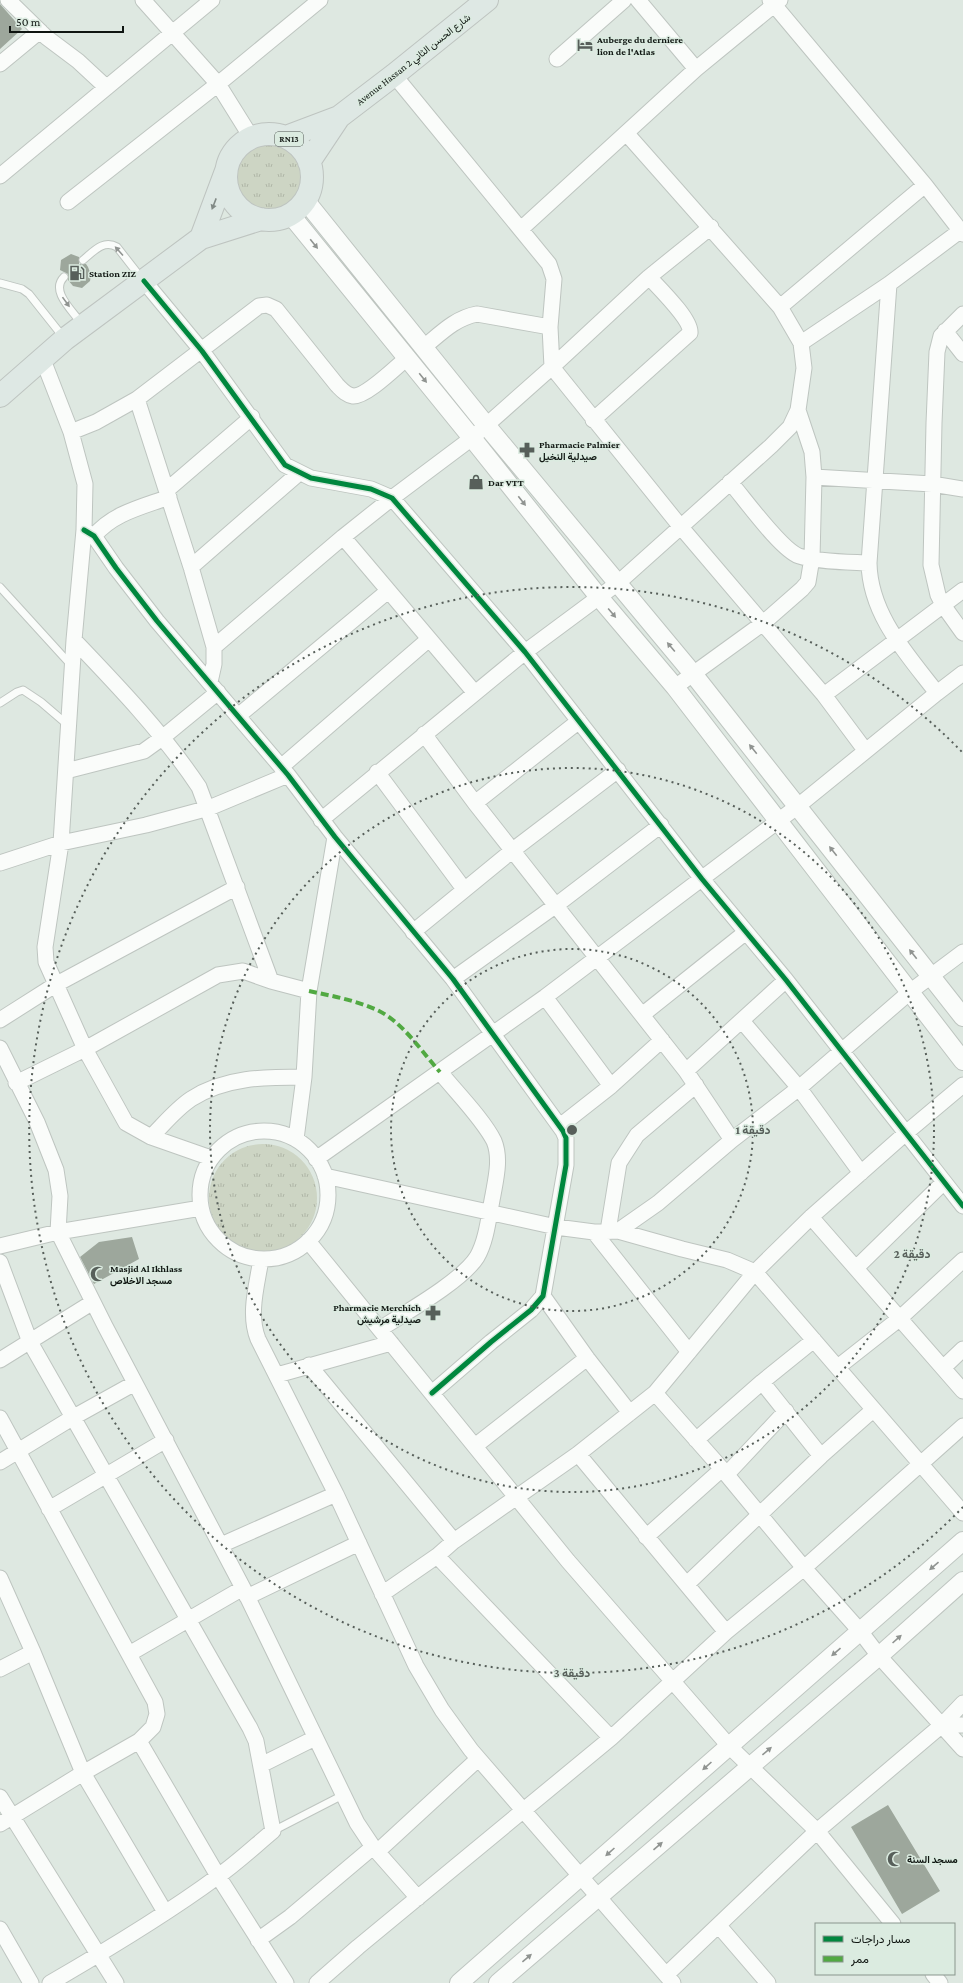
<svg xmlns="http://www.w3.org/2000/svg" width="963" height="1983" font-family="'Crimson Pro',Vazirmatn,serif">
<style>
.park{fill:url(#park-tufts)}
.building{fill:#9da79c}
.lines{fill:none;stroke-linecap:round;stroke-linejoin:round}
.service-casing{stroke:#bec5c0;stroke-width:9}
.minor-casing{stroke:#bec5c0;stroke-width:17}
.tertiary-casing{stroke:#bec5c0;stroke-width:20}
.primary-casing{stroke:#bec4c0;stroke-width:24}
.service{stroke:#fafcfa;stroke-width:7}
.minor{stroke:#fafcfa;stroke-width:15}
.tertiary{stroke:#fafcfa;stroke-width:18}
.primary{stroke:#dee8e4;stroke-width:22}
.quiet{stroke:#51a942;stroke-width:4;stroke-dasharray:8 4;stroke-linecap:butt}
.cycleway-casing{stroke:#dbebe0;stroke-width:8}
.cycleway{stroke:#00873e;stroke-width:5}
.oneway{fill:#818985}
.oneway2{fill:#909491}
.ring{fill:none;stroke:#575f5a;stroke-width:2;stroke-dasharray:2 4}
.labels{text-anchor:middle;stroke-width:3;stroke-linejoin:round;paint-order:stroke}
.shield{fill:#dbebe0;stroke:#4c554f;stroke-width:1}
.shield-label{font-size:9px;font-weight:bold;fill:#0f1511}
.poi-label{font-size:10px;font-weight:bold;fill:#0f1511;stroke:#dbebe0;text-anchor:start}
.street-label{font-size:10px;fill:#0f1511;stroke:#dbebe0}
.centre{fill:#575f5a;stroke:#dbebe0;stroke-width:2}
.ring-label{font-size:12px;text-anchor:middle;font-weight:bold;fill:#575f5a;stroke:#dbebe0;stroke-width:3;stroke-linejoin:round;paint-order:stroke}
</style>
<defs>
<pattern id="park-tufts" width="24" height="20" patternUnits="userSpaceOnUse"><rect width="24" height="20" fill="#cdd5c4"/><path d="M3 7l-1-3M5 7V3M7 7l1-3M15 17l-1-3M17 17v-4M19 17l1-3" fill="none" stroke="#afb6a7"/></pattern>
</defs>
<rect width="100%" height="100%" fill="#dee8e1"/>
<path class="park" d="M233 178a37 37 0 1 1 74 0a37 37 0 1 1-74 0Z
M209 1198a54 54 0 1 1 108 0a54 54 0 1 1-108 0Z"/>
<path class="building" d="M0 4 22 29 0 49Z
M71 254 79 257V264H86L88 267 91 275 90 281 82 288 73 286 68 280V274L60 270 61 260Z
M132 1237 139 1259 94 1284 80 1257 99 1242Z
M888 1805 940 1891 902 1914 851 1827Z"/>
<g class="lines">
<defs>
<path id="service" d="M83 260C93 252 103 239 117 247L142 279
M64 277C50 291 72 310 81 323
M0 283 22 289 29 294 64 338
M0 587 71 665
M0 703 17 692 23 690 41 702 69 726
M273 1831 343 1795"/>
<path id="minor" d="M8 0 46 37 78 61 106 87
M143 0 218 84 251 137
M638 0 696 69
M770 0 925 185 963 234
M557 59 624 0
M0 64 40 31
M394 75 549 264 554 279 550 327 552 367 680 526 824 695 865 750
M0 176 212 0
M68 202 218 84 320 0
M521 229 696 69 780 0
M144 281 202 351 285 465 311 478 371 489 392 498 525 652 702 879 786 980 963 1206
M889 284 869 563C870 615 907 654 937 693
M780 307 925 185
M963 314 941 336 937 352 934 423 931 565 938 595 943 605 963 633
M945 331 963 354
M801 343 889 284 960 231
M424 347C440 334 455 318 477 314L550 327
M43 360 71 432 85 484 84 530 74 640 61 843 45 947 46 962 85 1049 126 1123 151 1137 211 1158
M137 399 191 567 214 647
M593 420 690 333C692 320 659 288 649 277
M71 432 96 422 137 399 259 306 267 305 276 309 337 385C342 390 346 395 353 396 366 397 396 367 407 358
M814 477 932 484 963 489
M730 482C744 498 781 550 799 556 817 562 849 562 869 563
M167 490 252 417
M84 530 94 536 116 568 157 621 288 775 335 837 453 979 563 1131 566 1138V1165L543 1296 531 1310 491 1342 432 1393
M94 536C113 513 142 507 169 497
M343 537 475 693
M191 567 299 473
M74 640C118 686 163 733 199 787L271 981
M210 682 214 664V647L343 537 392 498 472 438 552 367 649 277 711 227
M675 687 762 624 802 589 808 582 812 558 814 477 812 452 798 410
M824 695 963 590
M238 716 388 591
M424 734 475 803 686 1071 732 1140
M281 767 429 639
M66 771 144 751 162 738 218 692
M377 772 464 889
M475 803 579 721
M321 820 525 652 618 583 771 446 790 427 798 410 804 368 801 343 780 307 627 134
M0 863 61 843 146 825 209 808 288 775
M413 932 513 850 618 770
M453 979 555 906 661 825
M545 997 611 1086
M642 1015 746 932
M0 1020 55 985 237 887
M742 1021 799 1088 861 1173
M0 1048 37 1122 56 1170 60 1196 58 1232 105 1326 243 1588 357 1823 373 1847 418 1898
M686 1071 786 980
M16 1083 85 1049 218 975 243 971 271 981 309 991
M560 1126 611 1086 662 1040
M200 1195a64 64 0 1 1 128 0a64 64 0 1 1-128 0Z
M151 1137C164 1124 176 1109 191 1099 225 1077 265 1077 304 1077
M296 1139 304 1077 309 991 335 837
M316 1159 545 997 798 806 937 693 963 673
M325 1176 556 1227 594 1232 618 1231 682 1249 727 1260 755 1272 963 1513
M811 1217 963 1391
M608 1231 619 1163 637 1135 696 1085
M618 1231 658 1203 732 1140 799 1088 911 991 963 952
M594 1232 689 1352
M308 1241 568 1561 729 1746 817 1831 893 1924
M0 1246 58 1232 201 1208
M261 1259C257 1285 248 1314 258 1339L336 1494 416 1666 442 1710 471 1750 673 1983
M0 1262 30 1342 250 1728 256 1741 273 1831C255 1846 237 1863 217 1877 164 1916 107 1950 50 1983
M856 1268 944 1182
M543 1296 587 1358 630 1413
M380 1329C405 1313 462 1281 477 1257 487 1240 489 1214 493 1195 496 1178 501 1158 494 1141 483 1119 456 1092 440 1072
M0 1360 93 1302
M309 1365 454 1541
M838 1367 899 1319 963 1260
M943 1368 963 1349
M277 1375 391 1343
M762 1382 821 1456
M655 1393 722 1469 804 1568 860 1631 879 1656 963 1749
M0 1418 155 1702 157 1714 153 1727 139 1741 83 1773 0 1824
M696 1440 762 1382 814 1340
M475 1446 587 1358
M578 1454 726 1632
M0 1462 72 1418 135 1383
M727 1474 786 1411
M49 1509 166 1440
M646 1537 722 1469
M221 1545 336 1494
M437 1556 611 1738
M0 1578 33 1652 83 1773 165 1912
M687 1584 821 1456 873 1410
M382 1594 437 1556 454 1541 578 1454 655 1393 755 1272 811 1217 907 1132 963 1085
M247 1597 359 1543
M129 1654 243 1588
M0 1669 33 1652
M942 1725H963
M139 1741 218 1876 286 1983
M261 1765 315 1738
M0 1797 116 1983
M377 1852 478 1759
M719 1926 768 1983
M0 1929 31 1983
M258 1940 290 1917 373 1847
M933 1974 940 1983
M666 1975 817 1831 942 1725 963 1703
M317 1983 358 1947 611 1738 726 1632 804 1568 963 1426"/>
<path id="tertiary" d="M305 200 486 425 694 675 963 1017
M290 214 472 438 598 596 675 687 963 1061
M459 1983 963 1541
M498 1983 879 1656 963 1581"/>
<path id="primary" d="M226 177a43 43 0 1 1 86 0a43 43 0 1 1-86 0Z
M286 137 339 117 394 75 487 0
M309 162 339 117
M201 238 226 171
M0 396 65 339 201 238 261 219"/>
</defs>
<use href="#service" class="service-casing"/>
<use href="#minor" class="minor-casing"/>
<use href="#tertiary" class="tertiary-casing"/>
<use href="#primary" class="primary-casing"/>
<use href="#service" class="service"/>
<use href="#minor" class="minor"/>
<use href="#tertiary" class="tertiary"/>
<use href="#primary" class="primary"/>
<path class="quiet" d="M309 991C332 996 355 1000 377 1010 403 1022 421 1051 440 1072"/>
<defs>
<path id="cycleway" d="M144 281 202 351 285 465 311 478 371 489 392 498 525 652 702 879 786 980 963 1206
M84 530 94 536 116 568 157 621 288 775 335 837 453 979 563 1131 566 1138V1165L543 1296 531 1310 491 1342 432 1393"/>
</defs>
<use href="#cycleway" class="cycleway-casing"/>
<use href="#cycleway" class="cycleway"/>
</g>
<defs><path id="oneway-solid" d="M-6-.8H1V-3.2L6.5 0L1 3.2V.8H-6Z"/></defs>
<use class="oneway" href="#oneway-solid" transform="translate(214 204) rotate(111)"/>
<g class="oneway2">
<use href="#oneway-solid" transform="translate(314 244) rotate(51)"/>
<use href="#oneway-solid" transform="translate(119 251) rotate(-132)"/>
<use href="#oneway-solid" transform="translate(66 302) rotate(54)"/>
<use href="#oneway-solid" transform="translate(423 378) rotate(51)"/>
<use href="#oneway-solid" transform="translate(522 501) rotate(52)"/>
<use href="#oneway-solid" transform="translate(612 613) rotate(50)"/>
<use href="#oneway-solid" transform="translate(671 647) rotate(-130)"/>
<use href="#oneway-solid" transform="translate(753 749) rotate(-129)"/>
<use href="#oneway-solid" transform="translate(833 851) rotate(-128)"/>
<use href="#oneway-solid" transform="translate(913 954) rotate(-128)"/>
<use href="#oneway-solid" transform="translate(934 1566) rotate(139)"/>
<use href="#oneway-solid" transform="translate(897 1639) rotate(-42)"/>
<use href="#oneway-solid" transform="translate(836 1652) rotate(139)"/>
<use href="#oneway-solid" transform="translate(767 1751) rotate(-40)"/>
<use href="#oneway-solid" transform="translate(707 1766) rotate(138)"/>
<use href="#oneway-solid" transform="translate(658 1846) rotate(-41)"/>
<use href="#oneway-solid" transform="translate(610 1852) rotate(138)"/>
<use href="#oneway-solid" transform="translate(527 1958) rotate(-40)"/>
</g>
<g class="ring">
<circle cx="572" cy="1130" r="181"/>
<circle cx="572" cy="1130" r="362"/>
<path d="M963 1507A543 543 0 1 1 963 753"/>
</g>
<defs>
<symbol id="hotel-bare" viewBox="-9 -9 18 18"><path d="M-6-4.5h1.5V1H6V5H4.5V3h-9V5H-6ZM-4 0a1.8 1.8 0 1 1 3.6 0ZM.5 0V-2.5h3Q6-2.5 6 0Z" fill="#575f5a" stroke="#dbebe0" stroke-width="2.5" paint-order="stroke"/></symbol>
<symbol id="fuel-bare" viewBox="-9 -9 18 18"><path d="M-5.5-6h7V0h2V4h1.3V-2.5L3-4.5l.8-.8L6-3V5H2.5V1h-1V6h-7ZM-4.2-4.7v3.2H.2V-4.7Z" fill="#575f5a" stroke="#dbebe0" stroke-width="2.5" paint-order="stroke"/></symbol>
<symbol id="pharmacy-bare" viewBox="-9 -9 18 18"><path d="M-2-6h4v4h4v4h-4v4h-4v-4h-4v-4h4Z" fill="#575f5a" stroke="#dbebe0" stroke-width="2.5" paint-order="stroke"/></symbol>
<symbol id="shop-bare" viewBox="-9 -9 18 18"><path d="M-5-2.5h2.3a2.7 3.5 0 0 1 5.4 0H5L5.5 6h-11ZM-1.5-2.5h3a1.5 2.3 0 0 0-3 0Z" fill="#575f5a" stroke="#dbebe0" stroke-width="2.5" paint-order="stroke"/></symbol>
<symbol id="mosque-bare" viewBox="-9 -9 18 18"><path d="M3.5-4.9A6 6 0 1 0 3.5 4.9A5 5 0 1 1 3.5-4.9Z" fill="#575f5a" stroke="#dbebe0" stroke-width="2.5" paint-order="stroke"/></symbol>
</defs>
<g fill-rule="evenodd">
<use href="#hotel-bare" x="574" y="34" width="22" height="22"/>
<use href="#fuel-bare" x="66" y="262" width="22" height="22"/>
<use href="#pharmacy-bare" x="516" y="439" width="22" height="22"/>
<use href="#shop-bare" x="465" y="471" width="22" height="22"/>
<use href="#mosque-bare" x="87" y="1263" width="22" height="22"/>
<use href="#pharmacy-bare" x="422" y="1302" width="22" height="22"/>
<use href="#mosque-bare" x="884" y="1848" width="22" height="22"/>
</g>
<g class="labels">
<rect class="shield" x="275" y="132" width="28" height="14" rx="3"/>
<g class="shield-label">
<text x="289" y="142">RN13</text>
</g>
<g class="poi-label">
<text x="597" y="43">Auberge du derniere<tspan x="597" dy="12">lion de l'Atlas</tspan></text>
<text x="89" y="277">Station ZIZ</text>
<text x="539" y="448">Pharmacie Palmier<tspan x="539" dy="12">صيدلية النخيل</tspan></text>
<text x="488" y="486">Dar VTT</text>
<text x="110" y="1272">Masjid Al Ikhlass<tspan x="110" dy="12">مسجد الاخلاص</tspan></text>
<text x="421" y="1311" text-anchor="end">Pharmacie Merchich<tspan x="421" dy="12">صيدلية مرشيش</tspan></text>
<text x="907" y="1863">مسجد السنة</text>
</g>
<g class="street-label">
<text transform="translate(413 59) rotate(-38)" y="4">Avenue Hassan 2 شارع الحسن الثاني</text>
</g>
</g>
<circle cx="572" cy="1130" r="6" class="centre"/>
<g class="ring-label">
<text x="753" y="1134">1 دقيقة</text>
<text x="912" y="1258">2 دقيقة</text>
<text x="572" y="1677">3 دقيقة</text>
</g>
<rect x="815" y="1923" width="140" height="52" fill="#dbebe0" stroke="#89958d"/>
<rect x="823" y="1936" width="20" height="6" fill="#00873e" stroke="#89958d"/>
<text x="851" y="1943" font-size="12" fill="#0f1511">مسار دراجات</text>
<rect x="823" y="1956" width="20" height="6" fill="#51a942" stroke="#89958d"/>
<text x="851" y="1963" font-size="12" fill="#0f1511">ممر</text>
<path d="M10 26v6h113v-6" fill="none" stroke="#0f1511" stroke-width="2"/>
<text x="16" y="26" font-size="12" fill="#0f1511" stroke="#dbebe0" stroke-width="3" paint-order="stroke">50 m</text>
</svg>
